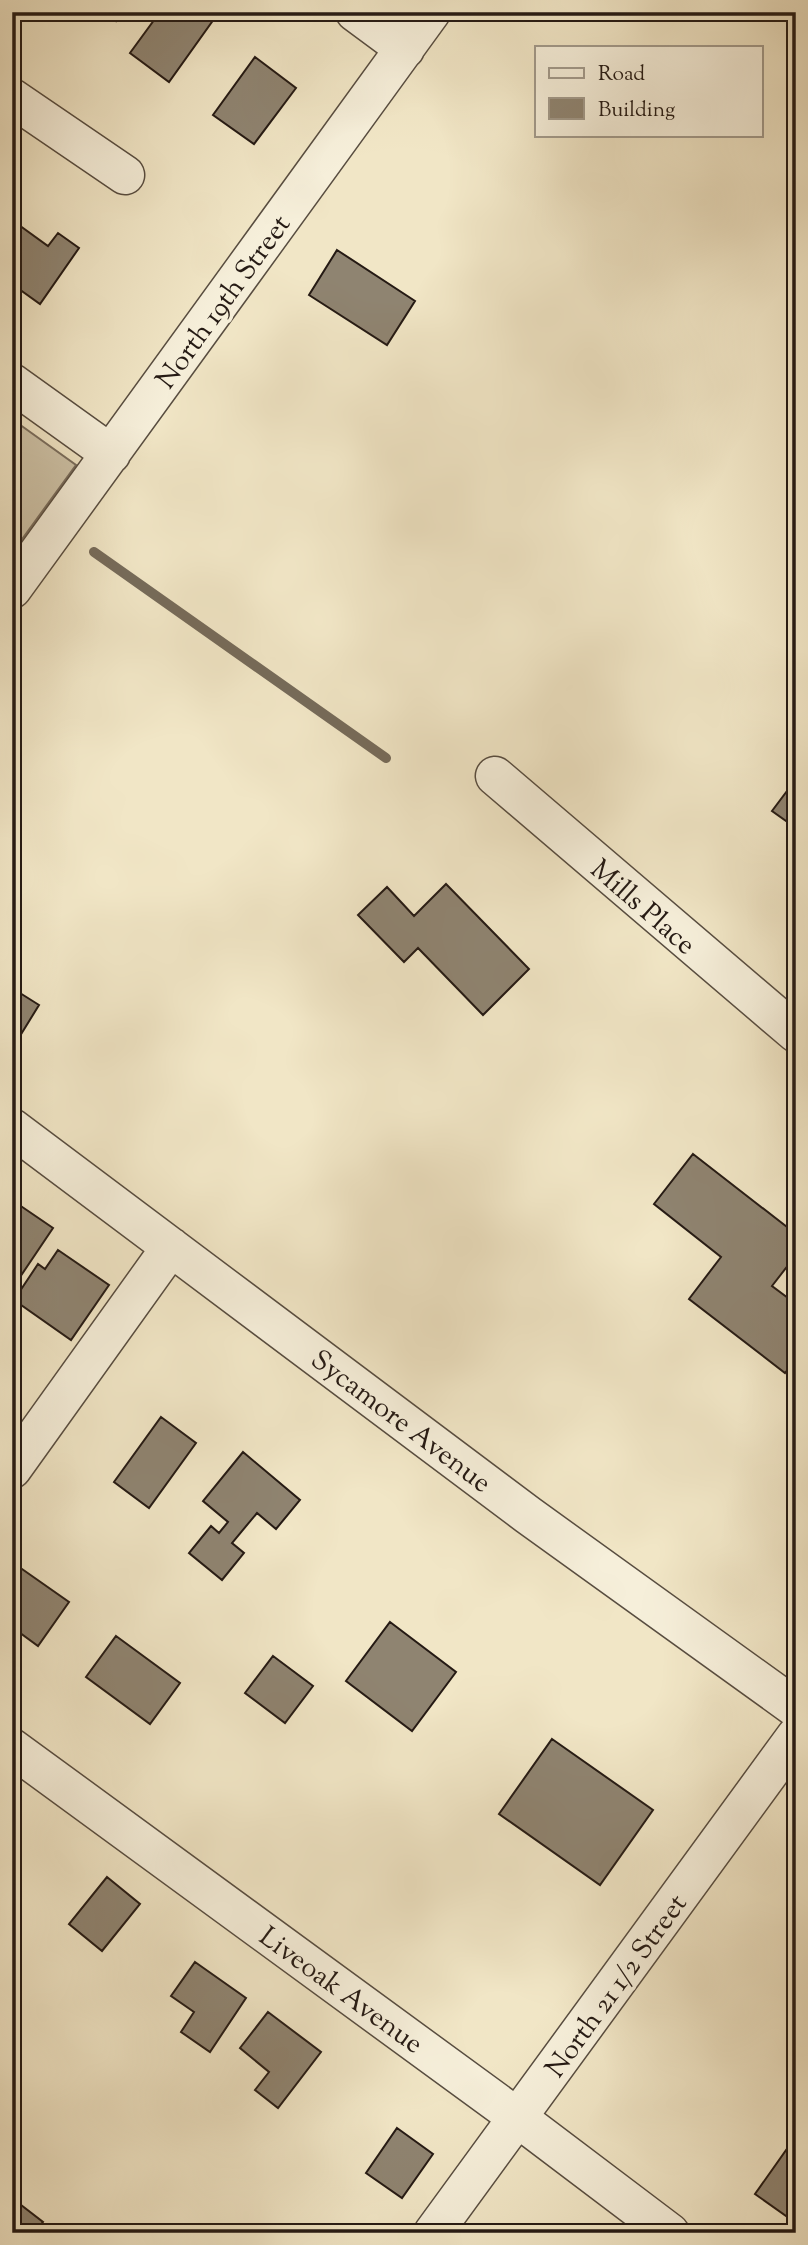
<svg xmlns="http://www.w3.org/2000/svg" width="808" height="2245" font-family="'Sorts Mill Goudy',serif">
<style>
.green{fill:#cec3a8;stroke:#7a6e5e;stroke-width:2}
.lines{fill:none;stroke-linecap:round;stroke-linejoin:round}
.stream{stroke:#766b5a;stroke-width:10}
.building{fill:#8f8471;stroke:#251a14;stroke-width:2}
.minor-casing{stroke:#584d40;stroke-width:41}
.minor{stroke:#f6efda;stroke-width:38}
.labels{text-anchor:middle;stroke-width:7;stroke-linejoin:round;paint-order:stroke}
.street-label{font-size:28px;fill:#251a14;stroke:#f6efda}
</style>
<rect width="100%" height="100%" fill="#f1e6c6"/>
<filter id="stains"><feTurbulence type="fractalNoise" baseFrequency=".00286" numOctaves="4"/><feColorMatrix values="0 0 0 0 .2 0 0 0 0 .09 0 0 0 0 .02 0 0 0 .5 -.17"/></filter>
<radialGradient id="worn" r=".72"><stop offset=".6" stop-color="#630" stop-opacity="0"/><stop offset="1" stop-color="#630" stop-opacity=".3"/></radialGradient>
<path class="green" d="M12 419 76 465 12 553Z"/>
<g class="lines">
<path class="stream" d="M94 552 386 758"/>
</g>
<path class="building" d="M103 12H122L116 21Z
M160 12H219L169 82 130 53Z
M255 57 296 88 254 144 213 115Z
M12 220 48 246 58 233 79 248 40 304 12 284Z
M337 250 415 301 387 345 309 295Z
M796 779V828L772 811Z
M446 884 529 969 483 1015 418 948 404 962 358 915 387 887 414 916Z
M12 988 39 1005 12 1049Z
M693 1154 796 1234V1255L772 1286 796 1304V1359L785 1373 689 1299 721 1257 654 1204Z
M12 1200 53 1228 12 1289Z
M58 1250 109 1285 71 1340 14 1300 38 1264 45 1269Z
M161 1417 196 1443 149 1508 114 1482Z
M243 1452 300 1500 276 1529 257 1513 232 1543 244 1553 222 1580 189 1553 211 1526 219 1533 228 1522 203 1501Z
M12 1562 69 1602 38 1646 12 1627Z
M390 1622 456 1672 412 1731 346 1681Z
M116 1636 180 1683 150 1724 86 1677Z
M273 1656 313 1686 285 1723 245 1693Z
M552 1739 653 1810 600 1885 499 1814Z
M107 1877 140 1904 102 1951 69 1924Z
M195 1962 246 1998 210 2052 181 2032 194 2012 171 1996Z
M268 2012 321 2052 278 2108 255 2090 269 2072 240 2048Z
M397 2128 433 2154 402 2198 366 2173Z
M789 2146 796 2151V2223L755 2194Z
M12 2198 43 2222 34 2233H12Z"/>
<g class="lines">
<defs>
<path id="minor" d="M355 12 405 49
M12 98 125 175
M12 383 111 454
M12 589 431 12
M495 776 796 1033
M12 1128 528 1515 796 1708
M12 1469 171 1247
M12 1748 518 2118 670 2233
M433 2233 796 1736"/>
</defs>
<use href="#minor" class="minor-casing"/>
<use href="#minor" class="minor"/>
</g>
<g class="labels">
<g class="street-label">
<text transform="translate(222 301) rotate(-54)" y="10">North 19th Street</text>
<text transform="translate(644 906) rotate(41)" y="10">Mills Place</text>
<text transform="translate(402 1420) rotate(37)" y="10">Sycamore Avenue</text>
<text transform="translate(615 1985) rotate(-54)" y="10">North 21 1/2 Street</text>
<text transform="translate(342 1989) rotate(36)" y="10">Liveoak Avenue</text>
</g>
</g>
<rect width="808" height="2245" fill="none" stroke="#f1e6c6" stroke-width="42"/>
<rect x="14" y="14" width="780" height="2217" fill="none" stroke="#251a14" stroke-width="3.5"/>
<rect x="21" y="21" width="766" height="2203" fill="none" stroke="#251a14" stroke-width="2"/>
<rect x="535" y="46" width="228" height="91" fill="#f6efda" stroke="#a29a8b" stroke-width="2"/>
<rect x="549" y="68" width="35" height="10" fill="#f6efda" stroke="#a29a8b" stroke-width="2"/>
<text x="598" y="80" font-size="21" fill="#251a14">Road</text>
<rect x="549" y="98" width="35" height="21" fill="#8f8471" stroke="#a29a8b" stroke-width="2"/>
<text x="598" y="116" font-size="21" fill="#251a14">Building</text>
<rect width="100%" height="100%" filter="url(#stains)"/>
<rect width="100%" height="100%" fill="url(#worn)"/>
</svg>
